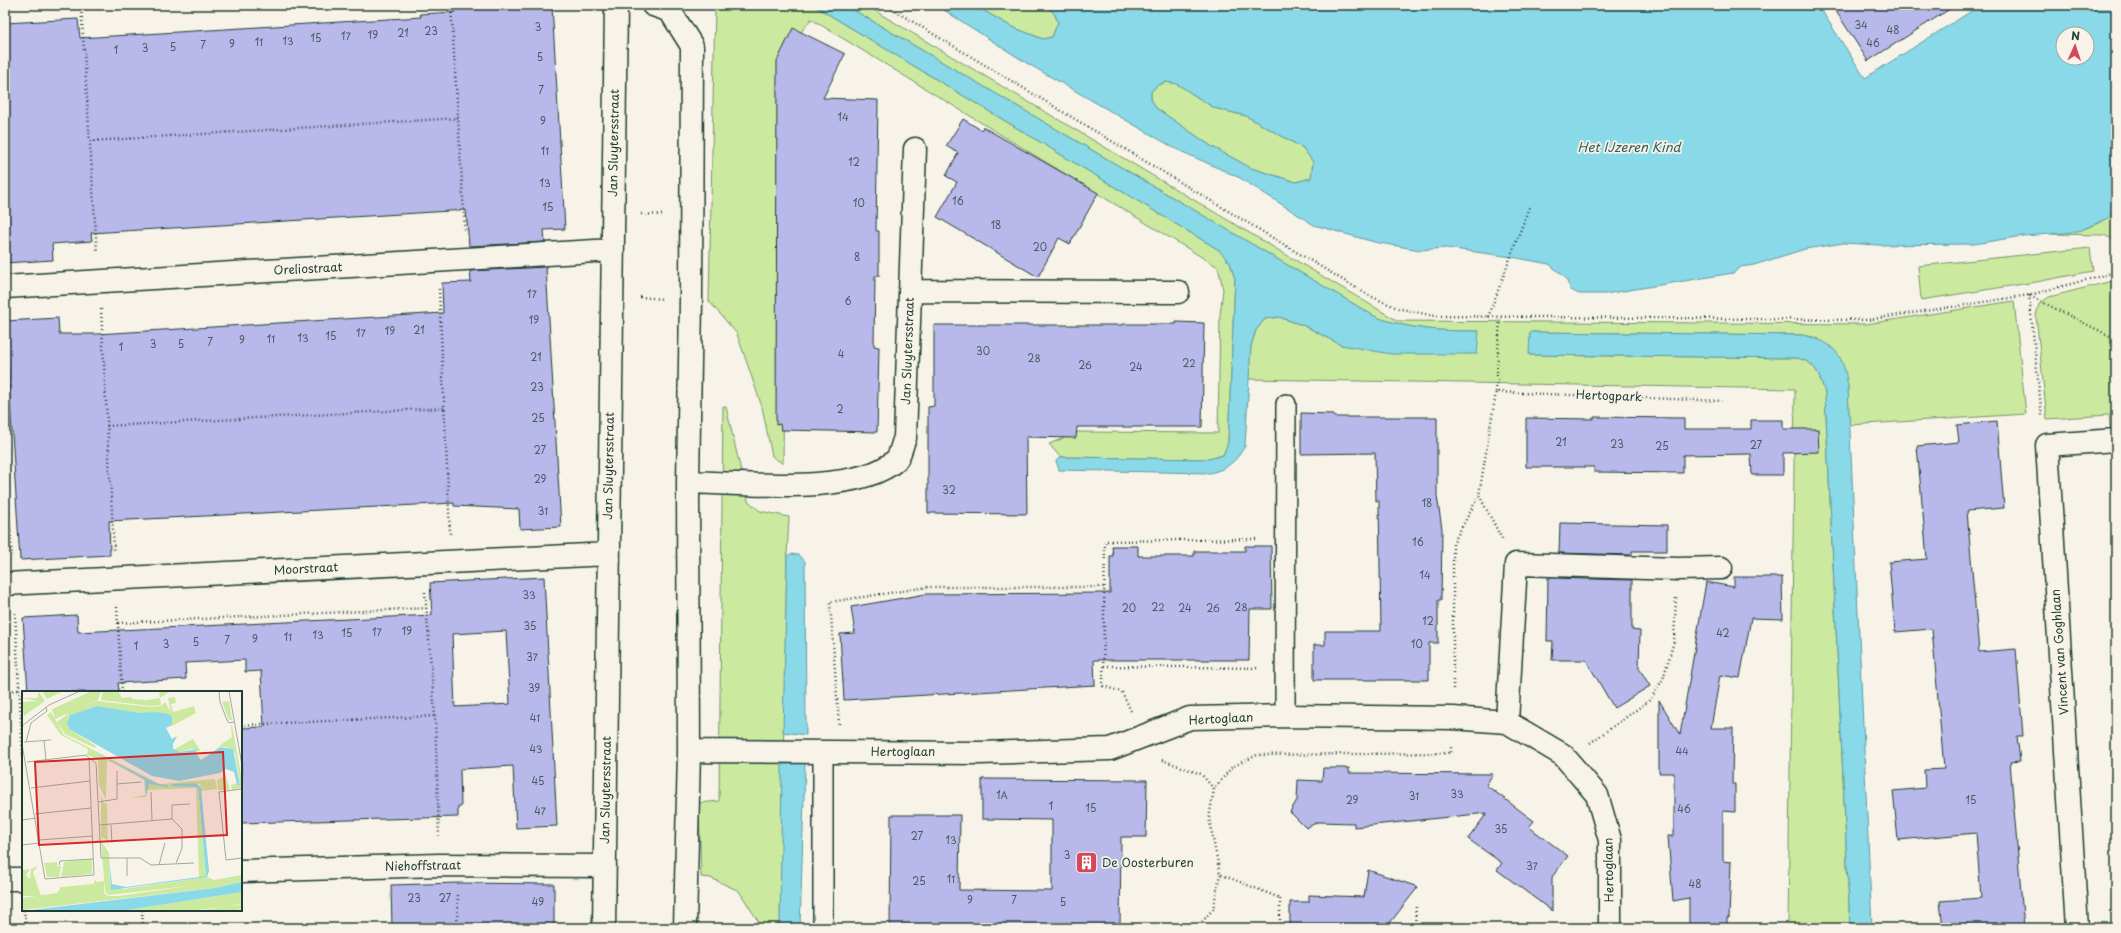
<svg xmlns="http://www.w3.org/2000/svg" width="2121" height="933" font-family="'Playpen Sans',sans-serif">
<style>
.green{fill:#cce9a0;stroke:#76936a}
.water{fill:#8ad9e8;stroke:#5f9ba0;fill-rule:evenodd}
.building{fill:#b8b8ea;stroke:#1f3d34;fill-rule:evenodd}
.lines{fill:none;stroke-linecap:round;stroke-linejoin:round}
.lane-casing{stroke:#1f3d34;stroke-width:22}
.street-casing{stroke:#1f3d34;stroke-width:25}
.path{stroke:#1f3d34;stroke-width:2.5;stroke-dasharray:1 3;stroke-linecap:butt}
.lane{stroke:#f7f3e8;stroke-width:19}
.street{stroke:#f7f3e8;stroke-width:22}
.labels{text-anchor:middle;stroke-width:3.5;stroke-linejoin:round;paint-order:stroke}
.number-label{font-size:10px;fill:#455c62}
.street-label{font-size:12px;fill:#1f3d34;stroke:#f7f3e8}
.poi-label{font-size:12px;fill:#1f3d34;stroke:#f7f3e8;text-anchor:start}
.water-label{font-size:13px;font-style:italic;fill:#345c58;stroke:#f7f3e8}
.inset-road{fill:none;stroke:#a1aaa0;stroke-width:1}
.view{fill:#d62828;fill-opacity:0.15;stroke:#d62828;stroke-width:2}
.inset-edge{fill:none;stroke:#1f3d34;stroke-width:2}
</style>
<rect width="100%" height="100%" fill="#f7f3e8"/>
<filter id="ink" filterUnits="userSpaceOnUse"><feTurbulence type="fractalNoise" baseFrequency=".025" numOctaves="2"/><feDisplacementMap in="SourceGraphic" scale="8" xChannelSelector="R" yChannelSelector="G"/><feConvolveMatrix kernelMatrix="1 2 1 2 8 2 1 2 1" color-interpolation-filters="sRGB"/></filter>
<g filter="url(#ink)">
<path class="green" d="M715 5H813L1219 250 1230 263 1235 279 1228 443 1223 455 1209 459 1060 457 1049 444 1078 432 1218 433 1220 315 1223 289 1218 267 811 19 787 51 783 464 772 456 762 407 737 334 709 301Z
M845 5H865L1398 321 1866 324 2014 301 2026 414 1849 425 1848 387 1818 338 1802 335 1530 332V355L1796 358C1816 361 1819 375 1825 393L1850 928H1788L1795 389 1248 379 1251 346 1256 330 1265 319 1279 317 1305 326 1341 345 1478 331C1439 331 1413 330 1376 317Z
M974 5H1045L1054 13 1058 22 1052 37 1043 39 1012 27Z
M1166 82 1177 84 1214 108 1246 116 1303 148 1313 162 1311 178 1296 182 1251 168 1211 146 1156 108 1151 99V92L1156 86Z
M2116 209V241L2104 235 2052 234C2075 232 2100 228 2116 209Z
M2090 248 2093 271 2036 282 1921 300 1918 266Z
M2116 280V436H2111L2109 415 2047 419 2036 315 2039 304 2049 297Z
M723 406 726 407 748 501 760 511 789 517 787 556 780 928H761L760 924 739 891 711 878 701 877 699 803 719 801Z"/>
<path class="water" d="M813 5H845L1376 317C1413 330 1440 331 1479 331L1477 354H1391L1341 345 1305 326 1279 317 1265 319 1256 330 1251 346 1245 446C1236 461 1228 469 1210 473L1059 470 1056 461 1060 457 1209 459 1223 455 1228 443 1235 279 1230 263 1219 250Z
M936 5H974L1012 27 1043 39 1052 37 1058 22 1054 13 1045 5H1818L1865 78 1981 5H2116V209L2108 218 2077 232 2023 236 1974 244 1878 245 1844 243 1805 249 1754 265 1741 267 1733 273 1605 294H1579L1571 290 1565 277 1549 264 1512 257 1446 248 1420 250 1374 242 1314 225 1240 178 1176 149 1025 62ZM2063 34H2087V58H2063ZM1166 82 1177 84 1214 108 1246 116 1303 148 1313 162 1311 178 1296 182 1251 168 1211 146 1156 108 1151 99V92L1156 86Z
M1530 332 1802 335C1834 341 1844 355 1848 387L1872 928H1850L1825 393C1819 375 1816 361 1796 358L1529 355Z
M791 554 798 555 805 561 806 735 783 732 787 556Z
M805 763 800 928H780L782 764Z"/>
<path class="building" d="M455 5H552L565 229 544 230 545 242 469 246 466 210 91 233 92 241 52 244 53 260 5 263V23L78 19 80 38 421 17 420 14 455 12Z
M1832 5H1956L1868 61Z
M793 28 845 54 823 98 878 100 876 231H879V276H875L874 346 879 347 877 432 781 430 780 424 776 425 777 61Z
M963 119 981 130 983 127 1098 193 1070 244 1059 238 1038 277 937 217 957 182 946 176 958 153 946 146Z
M546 267 561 527 520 529 519 509 454 506V503L109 521 110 555 20 560 5 321 58 318 59 334H97L443 313 442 283 471 282 470 271Z
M1176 322 1204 323 1202 427H1077L1076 438 1026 437 1027 514 928 513V407L934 406V325H1122V324H1176Z
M1301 413 1334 414V417H1437V496L1442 529 1441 600H1438V643H1429V680H1314V645H1325V631H1381L1379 501H1376L1375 453 1301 454Z
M1594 417 1684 418V429H1751V420H1783V429H1818L1819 452 1783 453V475H1752L1751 454 1683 455V473L1594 472V467H1526V418L1594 419Z
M1997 421 2004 508 1967 511 1979 652 2016 649 2023 736H2017L2020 761 2010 762 2024 928H1943L1940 901 1981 898 1976 833 1898 840 1893 791 1925 788 1924 770 1944 769 1932 629 1895 632 1889 562 1927 559 1917 446 1959 442 1957 425Z
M1560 523 1667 525V551H1632V555L1559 553Z
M1112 546H1138V556H1194V551H1245V546H1271L1272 609H1250L1249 660H1094L1095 685 844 700 840 634 855 633 851 607 926 594 1110 593V556H1113Z
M544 577 557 826 516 828 513 766 460 769 461 807H458V817L241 823V728L264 727 261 671 245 672V660L185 663 186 679 118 683 119 692H28L23 618 77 615 78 632 432 615 430 583ZM506 631 510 704 455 707 452 634Z
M1734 577H1782L1783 619 1751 618 1740 678 1720 675 1711 728H1733L1732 784H1735V812L1723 811V861L1731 862 1729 918H1727V928H1689V898L1673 901 1668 836H1674V773H1659V700L1680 735 1706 582 1734 587Z
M1548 578 1632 580V630L1640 631 1639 668 1650 686 1614 708 1586 660H1552L1553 641H1547Z
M1323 768H1349V773L1493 774 1486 785 1534 821 1529 827 1568 856 1552 877V911L1497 870 1502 863 1468 839 1487 813 1354 827V823L1318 822 1306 828 1290 812 1297 800 1298 780 1322 781Z
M982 779 1147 780 1146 837H1121L1120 928H890L891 815H960L959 890 1052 891V820L982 819Z
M1368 870 1418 887 1386 928H1290V902H1309V895L1364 897Z
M458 883 554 884V928H392L391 885Z"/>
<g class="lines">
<defs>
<path id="lane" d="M1285 716 1286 404
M823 928V752"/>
<path id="street" d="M653 5 670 11 692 46 691 301 688 482 689 751 685 928
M5 287 612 250
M910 291 1178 292
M688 482C740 483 857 496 896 460 900 456 902 444 905 438L915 149
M5 584 608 554
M1507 722 1516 564 1678 569 1721 568
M689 751 979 753 1110 749 1190 718 1285 716 1453 718 1507 722 1563 755 1597 795 1610 840V928
M241 871 439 865 605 866
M5 879H23
M604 928 616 5
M2077 928 2047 445 2116 440"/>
</defs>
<use href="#lane" class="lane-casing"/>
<use href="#street" class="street-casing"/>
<path class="path" d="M81 5 97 252
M451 5 465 230
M885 5 1368 295 1397 308 1435 316 1867 320 2029 295 2116 272
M90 141 458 118
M641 214 664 215
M439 289 450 534
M2029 295 2042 417
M2030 296 2116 339
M640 297 663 299
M101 309 114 550
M1488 317 1530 205
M1496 392 1500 317
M107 426 444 408
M5 452 12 556
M1502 539 1479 495 1496 392 1722 401
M425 592 435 716 439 836
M117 607 122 692
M15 613 23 758
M118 623 426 608
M1104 666 1259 668
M1453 689V544L1479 495
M5 691 19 690
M1131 711 1122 692 1103 686 1105 541 1259 539
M839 724 830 602 928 587H1105
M241 725 435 716
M1590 743 1650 700 1663 679 1674 641 1676 598
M1162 760 1201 774 1214 789
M24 910 26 928
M142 910 143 928
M457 928 458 894
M1197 928 1213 909 1220 874
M1280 928V898L1220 874 1209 818 1214 789 1232 767 1257 755 1451 753V746
M1415 928 1416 906"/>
<use href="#lane" class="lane"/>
<use href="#street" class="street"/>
</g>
</g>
<defs>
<symbol id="building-square" viewBox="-11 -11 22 22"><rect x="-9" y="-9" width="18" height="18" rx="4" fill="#d1495b" stroke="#f7f3e8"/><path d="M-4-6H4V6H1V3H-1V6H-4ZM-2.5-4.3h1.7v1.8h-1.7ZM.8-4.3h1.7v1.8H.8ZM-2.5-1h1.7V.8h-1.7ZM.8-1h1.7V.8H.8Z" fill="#fff"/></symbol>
</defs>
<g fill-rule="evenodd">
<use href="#building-square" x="1074" y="850" width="25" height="25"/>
</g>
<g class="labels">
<g class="number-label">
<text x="1861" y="29">34</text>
<text x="538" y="31">3</text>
<text x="1893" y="34">48</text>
<text x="431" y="35">23</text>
<text x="403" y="37">21</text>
<text x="373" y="39">19</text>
<text x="346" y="40">17</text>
<text x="316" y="42">15</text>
<text x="288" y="45">13</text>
<text x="259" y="46">11</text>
<text x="1873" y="47">46</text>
<text x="232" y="48">9</text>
<text x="203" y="49">7</text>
<text x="173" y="51">5</text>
<text x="145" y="52">3</text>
<text x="116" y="54">1</text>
<text x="540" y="61">5</text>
<text x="541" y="94">7</text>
<text x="843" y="121">14</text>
<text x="543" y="125">9</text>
<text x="545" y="155">11</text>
<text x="854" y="166">12</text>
<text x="545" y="187">13</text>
<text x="958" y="205">16</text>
<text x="859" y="207">10</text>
<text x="548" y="211">15</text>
<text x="996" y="229">18</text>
<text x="1040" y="251">20</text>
<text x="857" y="261">8</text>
<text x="532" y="298">17</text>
<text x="848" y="305">6</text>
<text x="534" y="324">19</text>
<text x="419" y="334">21</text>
<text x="390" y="335">19</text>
<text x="361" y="337">17</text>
<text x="331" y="340">15</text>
<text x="303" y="342">13</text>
<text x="271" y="343">11</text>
<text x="242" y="344">9</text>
<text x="210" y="346">7</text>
<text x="153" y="348">3</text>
<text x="181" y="348">5</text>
<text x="121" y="351">1</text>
<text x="983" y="355">30</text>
<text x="841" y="358">4</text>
<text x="536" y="361">21</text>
<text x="1034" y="362">28</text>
<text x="1189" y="367">22</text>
<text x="1085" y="369">26</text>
<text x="1136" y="371">24</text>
<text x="537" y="391">23</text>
<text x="840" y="413">2</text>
<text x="538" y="422">25</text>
<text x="1561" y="446">21</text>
<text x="1617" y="448">23</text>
<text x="1756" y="449">27</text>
<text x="1662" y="450">25</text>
<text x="540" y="454">27</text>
<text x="540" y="483">29</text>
<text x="949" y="494">32</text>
<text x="1427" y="507">18</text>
<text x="543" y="515">31</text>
<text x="1418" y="546">16</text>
<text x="1425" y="579">14</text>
<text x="529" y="599">33</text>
<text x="1158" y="611">22</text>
<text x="1241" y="611">28</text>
<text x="1129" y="612">20</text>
<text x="1185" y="612">24</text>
<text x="1213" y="612">26</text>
<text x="1428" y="625">12</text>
<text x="530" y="630">35</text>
<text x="407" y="635">19</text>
<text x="377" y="636">17</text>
<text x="347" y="637">15</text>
<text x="1723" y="637">42</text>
<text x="318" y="639">13</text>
<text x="288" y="641">11</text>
<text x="255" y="643">9</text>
<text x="227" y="644">7</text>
<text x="196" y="646">5</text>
<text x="166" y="648">3</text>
<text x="1417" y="648">10</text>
<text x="136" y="650">1</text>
<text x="532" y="661">37</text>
<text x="534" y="692">39</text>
<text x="535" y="722">41</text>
<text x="536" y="753">43</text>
<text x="1682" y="755">44</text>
<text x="538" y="785">45</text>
<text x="1457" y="798">33</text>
<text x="1002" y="799">1A</text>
<text x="1414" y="800">31</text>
<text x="1352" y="804">29</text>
<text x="1971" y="804">15</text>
<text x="1051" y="810">1</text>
<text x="1091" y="812">15</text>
<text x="1684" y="813">46</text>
<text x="540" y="815">47</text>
<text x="1501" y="833">35</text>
<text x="917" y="840">27</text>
<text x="951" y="844">13</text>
<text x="1067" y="859">3</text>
<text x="1532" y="870">37</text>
<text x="951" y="883">11</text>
<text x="919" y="885">25</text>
<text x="1695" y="888">48</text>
<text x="414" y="902">23</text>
<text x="445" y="902">27</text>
<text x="970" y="904">9</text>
<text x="1014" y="904">7</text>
<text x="538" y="906">49</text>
<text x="1063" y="906">5</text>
</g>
<g class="street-label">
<text transform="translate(614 143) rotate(-89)" y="4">Jan Sluytersstraat</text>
<text transform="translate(308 269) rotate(-3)" y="4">Oreliostraat</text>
<text transform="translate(908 351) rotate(-88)" y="4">Jan Sluytersstraat</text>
<text transform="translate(1609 396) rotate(2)" y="4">Hertogpark</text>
<text transform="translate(609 466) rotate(-89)" y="4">Jan Sluytersstraat</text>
<text transform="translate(306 569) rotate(-3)" y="4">Moorstraat</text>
<text transform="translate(2060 652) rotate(-94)" y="4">Vincent van Goghlaan</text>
<text transform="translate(1221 719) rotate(-3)" y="4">Hertoglaan</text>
<text x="903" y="756">Hertoglaan</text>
<text transform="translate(606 790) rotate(-89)" y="4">Jan Sluytersstraat</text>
<text transform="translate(423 866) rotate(-1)" y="4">Niehoffstraat</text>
<text transform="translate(1609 870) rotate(-91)" y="4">Hertoglaan</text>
</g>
<g class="poi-label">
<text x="1102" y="867">De Oosterburen</text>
</g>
<g class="water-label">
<text x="1629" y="152">Het IJzeren Kind</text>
</g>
</g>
<g transform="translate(22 691)">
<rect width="220" height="220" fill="#f7f3e8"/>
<path d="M16 0 23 10 2 25 0 11 16 10 0 7H16ZM20 0H42L25 8ZM70 0H79L76 9 33 28 30 18ZM81 0H96L100 7 110 6V8L125 9 138 7 137 0 147 1 138 7 139 14 129 15 79 9ZM153 6 154 12 149 13 151 21 172 15 174 22 150 35V26L133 21 121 23 75 15 48 24 45 29 47 38 74 55 73 57 43 43 35 31 50 20 75 10 129 16 139 15 143 11 149 22 146 7ZM207 10 210 29H207L200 11ZM29 21 42 44 138 93 193 88 195 98 179 100 178 94 174 92 150 94 176 96 184 185 177 187 174 97 125 99 127 93 142 94 136 93 64 56 123 89 124 106 109 107 123 104 122 89 85 69 84 109 77 94 76 68 65 64 66 58 39 44 25 24ZM209 34H210L220 89 219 97 210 99 209 94 215 92 218 95 213 62 208 57 197 55 210 46ZM171 48 178 59 173 62V58H169L158 61 151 59ZM204 85 208 99H196L195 89ZM79 104 82 112 85 113 86 156 85 149 79 146ZM79 150 87 162 88 194 102 198 185 186 192 189 220 184V191L193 197 0 219V207L35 202 39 196 71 193 74 188V191L82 190V201L84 204 87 205H97L166 195 86 204 83 200ZM70 168V183L39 186 42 171ZM35 171V175H39L37 186H25L22 172ZM16 175 11 181 19 205H0V179L8 178 4 184 8 188 9 178ZM220 201V212L208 215 169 220H100ZM220 213V218L211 220H176Z" fill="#cce9a0"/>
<path d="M75 15 118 22 133 21 147 23 150 26V34L144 37 150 48 155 45 151 53V58L158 61 175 58 173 61 179 69 198 56 211 58 218 95 215 93 212 81 204 78 198 82 157 90 130 85 47 38 45 31 48 24ZM64 56 136 93 146 94V96L127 93 124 106 109 108 124 106 123 89ZM174 92 179 97 187 180 185 186 89 199 87 170 90 193 104 196 184 185 176 96 150 95V93ZM220 191V201L100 220H0L193 197Z" fill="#8ad9e8"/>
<path class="inset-road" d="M197 0 198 11 205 29 207 32 212 31M207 0 220 74M0 35 27 14 58 0M22 49 24 69M2 51 29 49M4 51 9 32 25 20 24 16M0 53 23 188 72 184M67 67 74 72 79 167H118L129 174 172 172M5 71 64 64 67 67 72 184M95 93 119 91M9 97 68 90M220 98 197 101 204 169 220 167M129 101 130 129M76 111 95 108V80M13 123 69 117M150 128V114L168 113M0 129 14 127M77 134 150 128 160 138V157L154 172M89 134 90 152M17 149 71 145M0 154 17 152M105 167V185M37 174 38 170 71 168M137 174 143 152"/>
<path class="view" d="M201 61 205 144 17 154 13 71Z"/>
<rect width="220" height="220" class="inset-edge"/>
</g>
<rect width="2121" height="933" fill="none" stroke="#f7f3e8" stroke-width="20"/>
<rect x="10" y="10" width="2101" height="913" fill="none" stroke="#1f3d34" stroke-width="1.5" filter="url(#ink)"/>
<g transform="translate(2075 46) rotate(3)"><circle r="19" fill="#f7f3e8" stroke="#a1aaa0"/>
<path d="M0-3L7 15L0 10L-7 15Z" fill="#d1495b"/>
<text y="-6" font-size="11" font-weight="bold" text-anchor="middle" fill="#1f3d34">N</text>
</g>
</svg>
